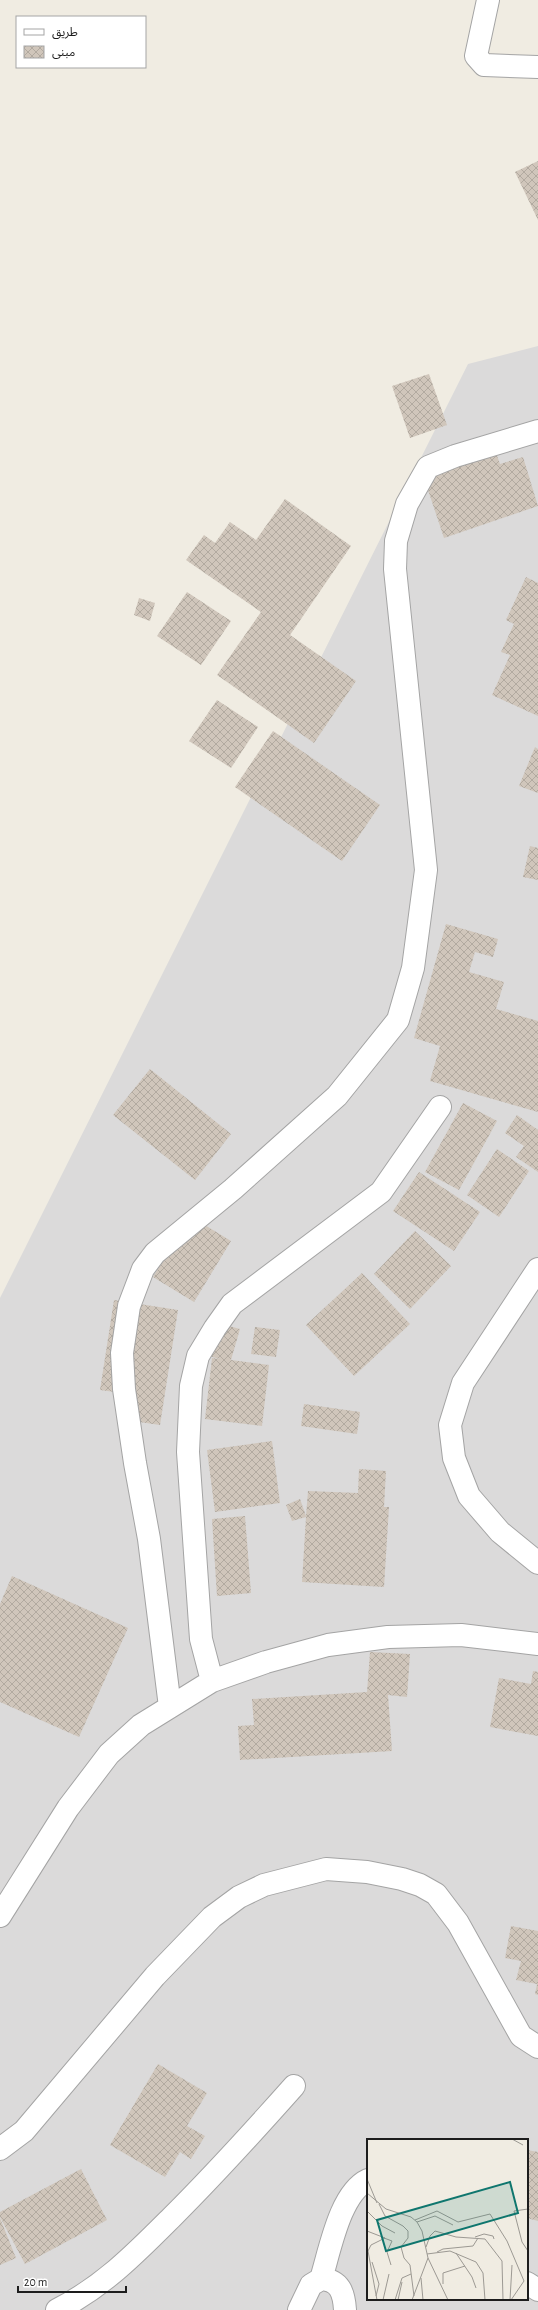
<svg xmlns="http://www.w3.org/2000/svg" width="538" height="2310" font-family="'Alegreya Sans','Noto Sans Arabic',sans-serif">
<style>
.residential{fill:#dbdada;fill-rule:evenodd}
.building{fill:url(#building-cross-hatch)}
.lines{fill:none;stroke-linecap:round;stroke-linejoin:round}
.minor-casing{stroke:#a4a4a4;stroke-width:24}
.minor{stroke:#fff;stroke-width:22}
.inset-road{fill:none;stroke:#9c9993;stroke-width:1}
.view{fill:#0f766e;fill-opacity:0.15;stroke:#0f766e;stroke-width:2}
.inset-edge{fill:none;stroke:#1d1d1d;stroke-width:2}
</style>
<defs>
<pattern id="building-cross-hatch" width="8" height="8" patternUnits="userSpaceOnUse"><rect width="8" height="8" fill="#d0c6bb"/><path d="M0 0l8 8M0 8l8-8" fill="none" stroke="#b2aaa0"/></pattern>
</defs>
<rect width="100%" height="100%" fill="#f0ece2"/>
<path class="residential" d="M538 346V2310H0V1298L468 364ZM368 2140H527V2299H368Z"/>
<path class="building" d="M538 161V220L515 172Z
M429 374 447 425 410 438 392 386Z
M492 442 500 464 523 457 538 506 444 538 420 466Z
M285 499 351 546 290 635 356 681 314 743 217 675 261 612 186 560 204 535 215 543 230 522 256 540Z
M526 577 538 583V716L492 695 510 655 501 652 514 624 506 620Z
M187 592 231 621 201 665 157 636Z
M139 598 155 603 150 621 134 615Z
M217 700 258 727 231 768 189 741Z
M273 731 380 805 342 861 235 787Z
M535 747 538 749V793L519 786Z
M530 846 538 848V880L523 877Z
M446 924 498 939 493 957 475 952 469 972 504 982 496 1009 538 1021V1112L430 1081 440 1046 414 1038Z
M150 1069 231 1134 195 1180 113 1115Z
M463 1103 497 1121 459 1190 425 1172Z
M517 1115 538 1130V1172L516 1157 524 1146 505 1133Z
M497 1149 529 1171 499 1217 467 1195Z
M419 1172 480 1212 454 1251 393 1211Z
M190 1216 231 1241 194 1302 153 1277Z
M415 1231 451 1266 410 1309 374 1274Z
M362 1273 410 1324 354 1376 306 1325Z
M114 1300 178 1310 160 1425 125 1420 129 1394 100 1390Z
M214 1322 240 1329 231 1360 269 1365 262 1426 205 1419 212 1358 220 1359 205 1355Z
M255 1327 280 1330 276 1357 251 1354Z
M304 1404 360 1412 357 1434 301 1426Z
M272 1441 280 1503 215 1512 207 1450Z
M359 1469 386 1471 384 1507H389L384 1587 302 1582 306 1517 292 1521 286 1505 300 1499 306 1516 308 1491 358 1493Z
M245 1516 251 1593 217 1596 212 1519Z
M12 1576 128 1628 79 1737 0 1702V1604Z
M370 1652 410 1654 407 1697 388 1695 392 1751 240 1760 238 1726 254 1725 252 1699 367 1692Z
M533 1671 538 1672V1736L490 1727 499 1678 531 1684Z
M511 1926 538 1931V1995L535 1994 537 1984 516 1980 521 1961 505 1958Z
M158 2064 207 2093 187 2126 205 2136 191 2159 180 2152 165 2177 110 2145Z
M527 2150 538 2152V2221L527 2218Z
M81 2169 107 2220 25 2264 0 2217V2212Z
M0 2218 16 2258 0 2265Z"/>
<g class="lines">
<defs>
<path id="minor" d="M488 0 476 56 484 65 538 67
M538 1269 463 1383 450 1425 454 1458 469 1496 500 1532 538 1563
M212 1681 201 1639 188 1452 191 1386 198 1356 215 1328 232 1304 381 1192 440 1107
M170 1707 149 1539 135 1463 124 1389 122 1353 129 1306 143 1269 155 1253 233 1189 337 1096 398 1020 413 968 426 870 395 569 396 541 407 504 428 467 455 456 538 431
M0 1916 68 1808 109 1754 141 1725 212 1681 266 1662 328 1645 388 1637 461 1635 538 1644
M0 2149 24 2131 155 1976 212 1917 239 1897 264 1885 326 1869 367 1872 402 1879 420 1885 436 1894 458 1923 521 2036 538 2047
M321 2279C330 2250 340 2193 368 2180
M527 2283 538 2290
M57 2310C104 2286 136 2253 172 2217 214 2175 254 2131 294 2086
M299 2310 311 2285 321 2279C340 2280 344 2293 345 2310"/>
</defs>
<use href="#minor" class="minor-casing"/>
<use href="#minor" class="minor"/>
</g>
<g transform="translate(367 2139)">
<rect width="161" height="161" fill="#f0ece2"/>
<path class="inset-road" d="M145 0 156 6M0 40 10 64M0 54 19 70 44 78 50 83 55 92 61 119 81 161M12 65 18 77 36 87 41 92V99L34 108 37 119 43 126 47 157M161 70 147 72 155 103 161 112M0 72 15 87 28 94M48 81 70 72 91 83 123 75 140 102 157 142 144 161M50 83 68 77 86 86M0 92 18 99 4 106 1 112 10 161M108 98 117 95 126 97 127 100M17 99 25 102 20 113 24 126M59 108 63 97 68 92 89 98 118 100 135 122 136 161M70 113 76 110 106 107 111 99M89 114 105 138 109 149M60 115 83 112 109 123 116 134 118 161M5 123 12 145 9 157M54 139 56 161M76 145V134L98 127M16 161 22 135M28 161 35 139 44 135M31 161 35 143M45 161 61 119M143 161 145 126"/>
<path class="view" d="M143 43 151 74 19 112 10 81Z"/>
<rect width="161" height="161" class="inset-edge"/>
</g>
<rect x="16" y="16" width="130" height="52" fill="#ffffff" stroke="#a5a5a5"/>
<rect x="24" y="29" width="20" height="6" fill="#ffffff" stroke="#a5a5a5"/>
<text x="52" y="36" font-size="12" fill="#1d1d1d">طريق</text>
<rect x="24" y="46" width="20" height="12" fill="url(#building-cross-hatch)" stroke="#a5a5a5"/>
<text x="52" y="56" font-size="12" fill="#1d1d1d">مبنى</text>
<path d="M18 2286v6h108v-6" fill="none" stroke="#1d1d1d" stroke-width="2"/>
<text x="24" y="2286" font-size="12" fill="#1d1d1d" stroke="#ffffff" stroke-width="3" paint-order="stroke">20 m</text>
</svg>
